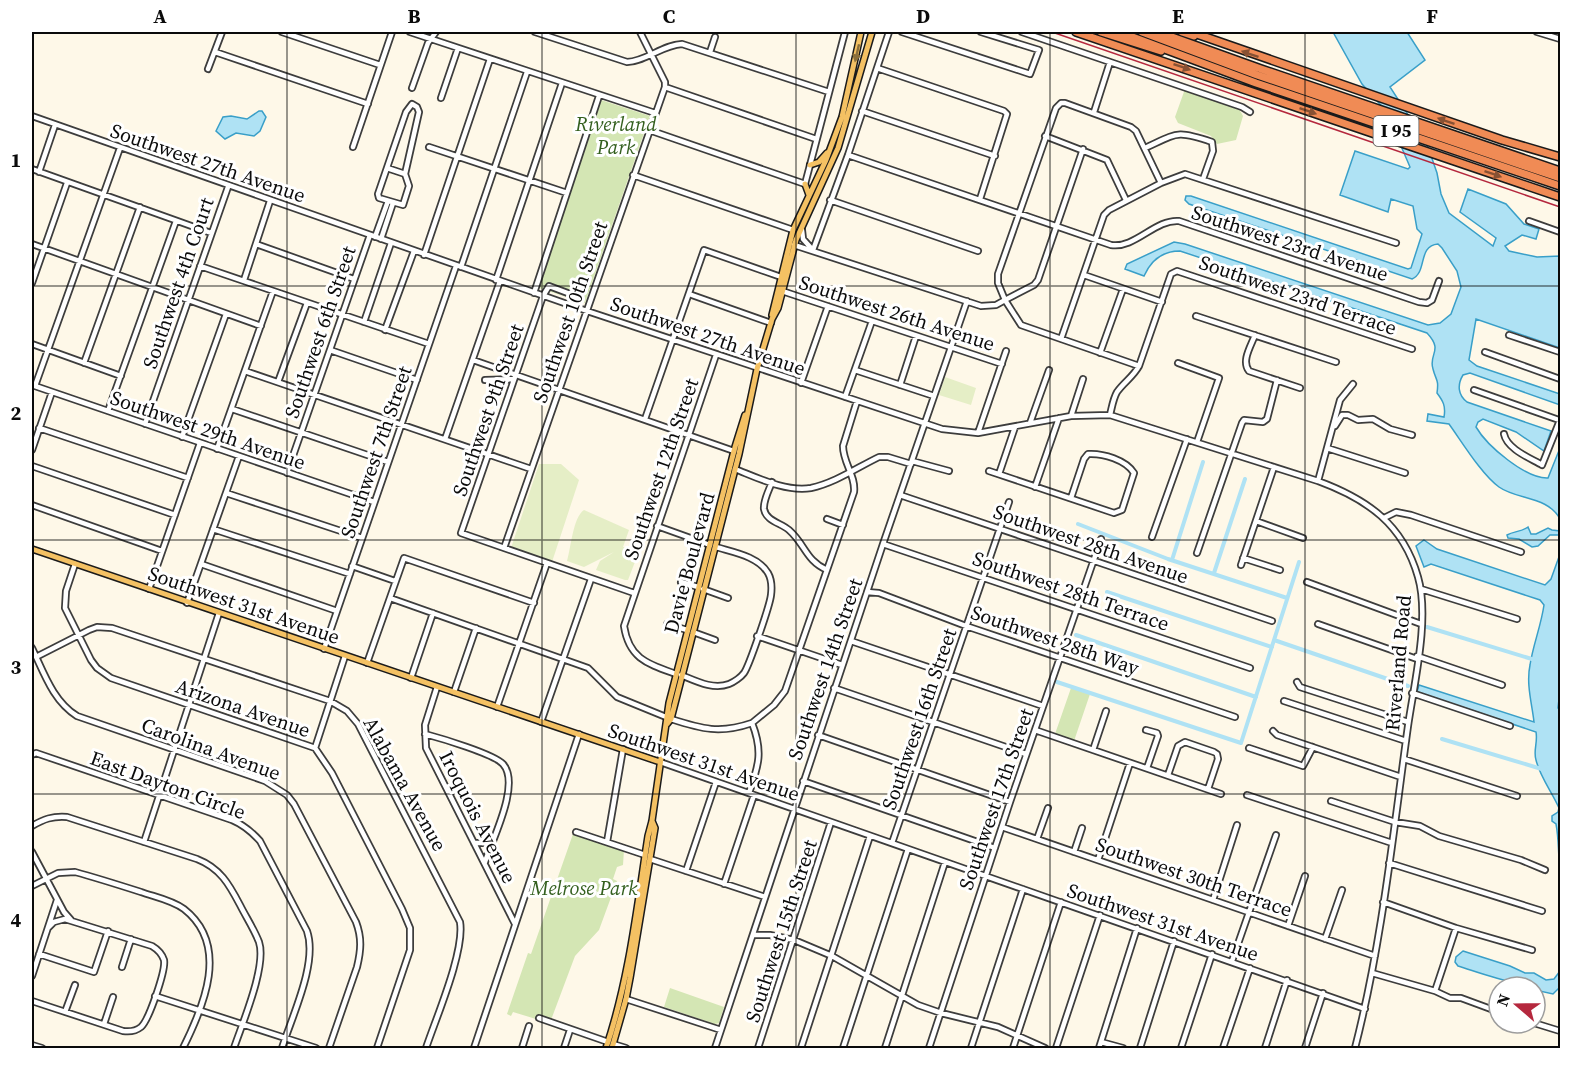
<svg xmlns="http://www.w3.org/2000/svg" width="1592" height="1080" font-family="'Source Serif 4',serif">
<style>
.green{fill:#d4e6b4}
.pitch{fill:#e5eec6}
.water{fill:#afe2f4;stroke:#399fc8;stroke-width:1.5}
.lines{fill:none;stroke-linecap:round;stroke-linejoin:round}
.canal{stroke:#afe2f4;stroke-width:4}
.minor-casing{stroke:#3d3d3d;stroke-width:8}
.major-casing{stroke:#1b1b1b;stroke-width:8}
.highway-casing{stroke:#1b1b1b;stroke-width:10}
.minor{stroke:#fff;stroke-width:4.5}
.major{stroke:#f4c163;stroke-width:5}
.highway{stroke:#f08b55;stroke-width:7}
.rail{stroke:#b5283e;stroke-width:1.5}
.oneway{fill:#8b6f3b}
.oneway2{fill:#885133}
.grid{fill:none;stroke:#0a0a0a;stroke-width:1.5;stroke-opacity:0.55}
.labels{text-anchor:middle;stroke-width:6;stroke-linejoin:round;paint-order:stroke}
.shield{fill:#fff;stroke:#545454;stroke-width:1.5}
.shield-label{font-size:18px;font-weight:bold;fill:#0a0a0a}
.park-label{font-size:20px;font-style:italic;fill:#335f1e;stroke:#fff}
.street-label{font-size:20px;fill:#0a0a0a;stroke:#fff}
.neatline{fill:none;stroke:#0a0a0a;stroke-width:2}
.grid-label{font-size:20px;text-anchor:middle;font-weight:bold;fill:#0a0a0a}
</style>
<rect width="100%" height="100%" fill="#fef8e8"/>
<path class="green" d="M1185 89 1238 107 1243 116 1236 140 1217 144 1211 136 1178 123 1175 117Z
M601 100 650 116 585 303 539 288Z
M1071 688 1090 694 1074 741 1055 734Z
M573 834 624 850 623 865 617 867 613 879 617 881 599 930 575 956 551 1020 542 1016 536 1019 513 1012 511 1016 507 1014 528 953 531 954Z
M670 988 724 1007 719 1023 715 1024 664 1007Z"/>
<path class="pitch" d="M945 377 976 388 971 405 939 395Z
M539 464H561L579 480 552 562 511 548Z
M584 510 629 530 623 547 635 549 638 554 628 580H625L596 570 600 561 614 552 584 567 567 561C571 548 573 517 584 510Z"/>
<path class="water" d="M1333 32H1407L1425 60 1390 87 1427 144 1437 173 1441 194 1449 213 1493 246 1496 238 1460 212 1468 189 1506 204 1524 224 1539 229 1536 239 1522 235 1505 246 1509 251 1537 257 1560 256V348L1476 319 1469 360 1477 366 1560 394V405L1470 373 1463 375C1457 385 1458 395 1467 402L1551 431 1544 451 1516 432 1483 419 1478 422 1476 427C1487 446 1526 479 1548 478L1560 448V519C1548 496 1517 500 1499 487 1482 475 1462 442 1449 424L1427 421 1428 414 1444 417C1446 406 1443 401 1437 393 1439 379 1436 381 1433 369 1428 354 1444 351 1427 333L1180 251C1162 251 1151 260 1144 276L1125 269 1127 264 1174 242 1185 244 1428 325 1440 323 1451 314 1461 287 1457 271 1442 248 1438 244C1417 246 1428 272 1412 279L1189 204 1185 200 1186 196H1191L1408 269 1411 268 1422 234 1417 229 1413 206 1391 199 1388 212 1340 195 1355 151 1408 169 1410 167 1386 111 1362 84Z
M259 111H262L266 117 260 131 254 136 236 133 225 139 216 131 223 117 231 116 247 119Z
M1528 527 1531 534H1536L1548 528 1552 530 1560 531V535H1550L1538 546 1532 547 1519 539 1508 538 1507 535C1514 531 1521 532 1528 527Z
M1424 540 1437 549 1545 585 1551 579 1560 554V690L1558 708 1560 710V870C1558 854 1559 839 1556 824L1552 821V816L1558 812 1559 808C1552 792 1540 777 1536 760 1533 751 1538 742 1536 732L1417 692 1419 685 1534 722C1532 704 1526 684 1530 665 1533 645 1541 626 1544 605L1540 600 1431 564 1424 567 1416 546Z
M1463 951 1510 966 1525 973H1534L1546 980 1554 979 1560 971V987L1553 994 1535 990V987C1527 987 1523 984 1516 983 1496 979 1477 972 1458 966L1455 962 1456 957Z"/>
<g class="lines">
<path class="canal" d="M1078 524 1168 559 1287 598
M1172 560 1203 462
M1214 573 1245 479
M1107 592 1272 647
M1427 627 1535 660
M1076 635 1256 697
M1274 640 1408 686
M1057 682 1241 743 1299 562
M1442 739 1545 770"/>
<defs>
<path id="minor" d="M282 32 380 65
M410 32 655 113
M535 32 627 62C647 61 662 45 682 44L829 92
M640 32 665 82V87L816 139
M902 32 1030 74 1039 50 981 32
M1022 32 1242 107 1250 112
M1537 32 1560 39
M215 52 368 104
M710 52 715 37
M877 68 1004 111 1007 114 980 199
M208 69 222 32
M412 88 428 43 436 32
M441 98 458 48
M412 104 417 107 419 112 405 174 409 186 403 205 379 198 378 194 406 112Z
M862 111 995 156
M1094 112 1110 62
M32 116 587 311 942 429 978 433 1071 416 1110 415 1318 481C1367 499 1403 524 1418 577 1430 618 1414 684 1408 726 1393 834 1382 943 1355 1048
M649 130 805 184 845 32
M1045 136 1107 160 1126 200
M353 147 392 32
M429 147 567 193
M1145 148C1178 133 1176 130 1212 142L1213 151 1203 179
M1083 149 1038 280 1034 285 1005 300 998 283V274L1056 108 1061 103H1065L1131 127 1136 131 1161 183
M848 155 1111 245C1135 249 1155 219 1179 221L1419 302 1427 303 1432 300 1439 281
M387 168 405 174
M32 169 211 233
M39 172 55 125
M633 175 793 230
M830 200 978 251
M1529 221 1560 232
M802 230 803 239 811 248
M375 237 388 201
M381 239 393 203
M32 244 261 326
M256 244 354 279
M794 245 981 306 996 305 1005 300 1021 325 1139 366
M813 250 848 155 889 32
M424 255 490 59
M200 266 429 344
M461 267 527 72
M1084 275 1162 302
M244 280 270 201
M496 280 562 83
M32 283 67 183
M581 289 577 294 573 295 549 286 543 296 461 533 634 593
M782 291 1002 364
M534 293 599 96
M689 294 771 323
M1196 316 1336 362
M364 322 391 243
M385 330 414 251
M1255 335C1251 346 1241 361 1249 371L1300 388
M1509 335 1560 352
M1061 339 1104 215 1109 210 1161 183 1185 174 1396 243
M32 344 121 376
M330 350 417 380
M1485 352 1560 379
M1100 353 1123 289
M473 360 734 451
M84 363 140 207
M1178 363 1219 378 1197 442
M855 370 934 396
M245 371 531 469
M485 380 514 379
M278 382 307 303
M801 383 828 306
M32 385 374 502
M900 385 916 336
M35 386 120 148
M1474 390 1559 420
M845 397 872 321
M232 409 388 462
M108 411 176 221
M1110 415C1112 407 1113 399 1117 392 1124 382 1133 377 1139 366L1171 274 1177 271 1412 349
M1071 416 1083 379
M645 419 704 250 781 277
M1030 423 1049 370
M145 424 228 187
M1335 426 1342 415H1348L1358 420 1373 419 1390 429 1412 435
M39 428 188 478
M978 433 1006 351
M1504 434C1507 449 1530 458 1542 465L1560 420
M182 437 226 314
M445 439 500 281
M1327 448 1405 473
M217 449 273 291
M32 450 52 392
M912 461 949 471
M32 466 175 515
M735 469C758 478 786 492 811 488 835 483 858 467 879 457H888L911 464
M989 471 1114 513 1122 510 1134 473C1126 460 1103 453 1088 454L1084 459 1071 498
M287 473 370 235
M999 474 1015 427
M1318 481 1340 400 1353 384
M772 482C769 490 763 501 764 509 766 521 781 523 789 530 805 544 806 561 827 570
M1035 487 1059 418
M226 493 362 538
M900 495 1272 621
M32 505 162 551
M1384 518 1396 512 1411 515 1521 552
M827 519 843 525
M1256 521 1303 538
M657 526 710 545
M213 529 350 574
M1152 537 1187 439
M883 544 1250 668
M504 548 665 87
M1197 553 1242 423 1244 420 1263 422 1267 419 1277 380
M1243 558 1280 570
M75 564 66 591 65 608 91 660 97 668 111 678 315 748 332 773 402 909 410 928V950L377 1048
M201 564 337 611
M1241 565 1274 467
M352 566 395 581
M681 582 698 587
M1307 582 1421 624
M149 589 200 443
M703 589 728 598
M1421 589 1517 619
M867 592 879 593 966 626 1235 717
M390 598 588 668 617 697 666 717
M187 603 239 456
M667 624 687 630
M1318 624 1417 659
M693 632 715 640
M757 636 842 665
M851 641 1043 706
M32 648C44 673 53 701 77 716L265 781 287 795 294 804 356 922C362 938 361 950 357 967L329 1048
M324 649 456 266
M1417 656 1502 685
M36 657 89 630 97 627 112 628 330 701 347 711 358 724 460 922C465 951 436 1018 426 1048
M367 663 404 558 534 603
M676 674C648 664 629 659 624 626L716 355
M681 675C696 681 713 690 729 684 734 682 741 677 744 673 749 666 770 605 771 595 772 587 772 580 768 573 758 556 732 552 716 547
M411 678 433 613
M1297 682 1300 687 1408 722
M437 687 425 725 426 748 515 924
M834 688 1026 754
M454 692 476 628
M1412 693 1510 726
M1284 701 1406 741
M497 707 547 563
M671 719C702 729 720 734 752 723
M541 722 591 579
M1035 730 1221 794
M1146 730 1157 733 1158 736 1147 768
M1273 731 1277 735 1401 777
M425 734C440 738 494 754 503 764 521 784 492 840 485 862
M818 735 1010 802
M315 748 345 656
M1249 748 1303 766 1313 747
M1093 750 1106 711
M32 755 36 753 232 820C244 825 252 832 260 841L307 931C318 963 292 1016 282 1048
M1404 759 1517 796
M660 762 1365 1009
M1168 775 1178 746 1185 742 1214 752 1217 754 1218 759 1208 789
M803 781 995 848
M749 793C759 765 763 751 752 723L774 705 785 691 854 492C856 476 843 463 843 446L857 401
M1247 795 1392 843
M1331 801 1395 822 1420 826 1439 836 1521 860 1545 870
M32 826C44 819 52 816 67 817L197 859C220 868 229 884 240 905 246 917 254 929 259 942 267 966 242 1024 234 1048
M1002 827 1375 956
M576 832 645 855
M1037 839 1048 808
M144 842 219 613
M607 842 623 749
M474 843H491
M892 843 1009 502
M32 852 64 912 71 920
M1074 852 1082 828
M650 859 765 897
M1098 860 1130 763
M1389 863 1542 911
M686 871 716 782
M724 884 754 795
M32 886 58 873 75 872C97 878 119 885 141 892 155 897 172 900 184 909 230 945 204 1006 183 1048
M1213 900 1237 825
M1383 902 1456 928 1532 950
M1288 926 1305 876
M753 935H770L794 940 832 956 918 1005 941 1013 998 1027 1045 1048
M1325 939 1342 890
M39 954 94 972 108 931
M1232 961 1276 835
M122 967 131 939
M1372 973 1435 991 1450 998H1461L1499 1012
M32 976 57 900
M1435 991 1456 928
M155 996 316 1048
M626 999 721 1030
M32 1001 123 1031C130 1032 136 1031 141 1027 149 1020 166 970 164 960 162 954 157 949 152 946L65 919 54 922 48 928
M65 1012 75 985
M539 1018 608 1042
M1534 1023 1560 1031
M104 1024 113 997
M1101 1042 1123 1048
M613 1044 626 1048
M32 1045 42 1048
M474 1048 579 734
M522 1048 529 1026
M564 1048 570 1030
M715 1048 883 544 967 301
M758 1048 831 822
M801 1048 870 836
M843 1048 908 849
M885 1048 945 862
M929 1048 1010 802 1101 539
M971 1048 1023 889
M1013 1048 1061 902
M1056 1048 1100 915
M1099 1048 1137 928
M1140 1048 1174 941
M1181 1048 1212 954
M1223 1048 1250 968
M1265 1048 1287 980
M1305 1048 1323 993"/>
<path id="major" d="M810 165 819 162 827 153
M805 184 809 195
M772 315 793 230 826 160 842 117 861 32
M32 549 660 762
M667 724 671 719 739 454 757 369 772 319 778 308 796 240 838 148 872 32
M606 1048C629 980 637 907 648 836L652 821 669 703 735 447 745 415
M612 1048 626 999 630 978 655 828 652 821"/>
<path id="highway" d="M1076 32 1560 197
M1101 32 1161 51
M1119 32 1256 83 1560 186
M1142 32 1257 75 1560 178
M1158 32 1261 69 1560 171
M1182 32 1194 36
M1191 32 1502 140 1560 157"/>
</defs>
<use href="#minor" class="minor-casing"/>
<use href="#major" class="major-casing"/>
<use href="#highway" class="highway-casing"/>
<use href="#minor" class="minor"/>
<use href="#major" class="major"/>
<use href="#highway" class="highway"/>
<path class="rail" d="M1052 32 1560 207"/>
</g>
<defs><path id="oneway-solid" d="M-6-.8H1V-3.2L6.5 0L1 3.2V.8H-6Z" transform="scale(1.5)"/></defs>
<use class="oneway" href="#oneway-solid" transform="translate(857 53) rotate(103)"/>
<g class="oneway2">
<use href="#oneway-solid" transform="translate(1250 54) rotate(-161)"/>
<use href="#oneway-solid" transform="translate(1182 67) rotate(19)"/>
<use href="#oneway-solid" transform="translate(1308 111) rotate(19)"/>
<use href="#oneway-solid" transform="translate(1446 121) rotate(-161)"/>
<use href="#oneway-solid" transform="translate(1493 174) rotate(19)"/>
</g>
<path class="grid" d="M287 32V1048M542 32V1048M796 32V1048M1050 32V1048M1305 32V1048M32 286H1560M32 540H1560M32 794H1560"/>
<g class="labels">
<rect class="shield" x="1373.5" y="116" width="45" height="30" rx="4.5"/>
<g class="shield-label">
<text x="1396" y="137">I 95</text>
</g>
<g class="park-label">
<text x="616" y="131">Riverland<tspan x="616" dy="23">Park</tspan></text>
<text x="584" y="895">Melrose Park</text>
</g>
<g class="street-label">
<text transform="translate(208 163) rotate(19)" y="7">Southwest 27th Avenue</text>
<text transform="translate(1290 243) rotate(18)" y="7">Southwest 23rd Avenue</text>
<text transform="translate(178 283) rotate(-71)" y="7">Southwest 4th Court</text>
<text transform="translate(1298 295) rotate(19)" y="7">Southwest 23rd Terrace</text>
<text transform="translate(570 312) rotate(-71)" y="7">Southwest 10th Street</text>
<text transform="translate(897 313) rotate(18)" y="7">Southwest 26th Avenue</text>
<text transform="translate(320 332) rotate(-71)" y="7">Southwest 6th Street</text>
<text transform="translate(708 336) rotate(19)" y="7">Southwest 27th Avenue</text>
<text transform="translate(488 410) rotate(-71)" y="7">Southwest 9th Street</text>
<text transform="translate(208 430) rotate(19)" y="7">Southwest 29th Avenue</text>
<text transform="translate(376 452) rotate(-71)" y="7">Southwest 7th Street</text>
<text transform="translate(661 469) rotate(-71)" y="7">Southwest 12th Street</text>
<text transform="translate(1091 544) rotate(19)" y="7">Southwest 28th Avenue</text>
<text transform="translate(689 563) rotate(-75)" y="7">Davie Boulevard</text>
<text transform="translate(1071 591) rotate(19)" y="7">Southwest 28th Terrace</text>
<text transform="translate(244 605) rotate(19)" y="7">Southwest 31st Avenue</text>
<text transform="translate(1055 640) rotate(19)" y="7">Southwest 28th Way</text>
<text transform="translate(1398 663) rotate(-85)" y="7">Riverland Road</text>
<text transform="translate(825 669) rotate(-71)" y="7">Southwest 14th Street</text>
<text transform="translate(243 708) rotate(19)" y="7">Arizona Avenue</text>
<text transform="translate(919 719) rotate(-71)" y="7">Southwest 16th Street</text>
<text transform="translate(211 749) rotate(20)" y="7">Carolina Avenue</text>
<text transform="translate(704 762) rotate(19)" y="7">Southwest 31st Avenue</text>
<text transform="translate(405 784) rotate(61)" y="7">Alabama Avenue</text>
<text transform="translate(168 785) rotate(20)" y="7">East Dayton Circle</text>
<text transform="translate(996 799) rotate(-71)" y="7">Southwest 17th Street</text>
<text transform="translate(478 817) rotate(63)" y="7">Iroquois Avenue</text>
<text transform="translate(1194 877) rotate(19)" y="7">Southwest 30th Terrace</text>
<text transform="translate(1163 922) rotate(19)" y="7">Southwest 31st Avenue</text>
<text transform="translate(781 931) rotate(-72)" y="7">Southwest 15th Street</text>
</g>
</g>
<rect width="1592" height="1080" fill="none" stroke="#ffffff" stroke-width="66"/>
<g transform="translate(1517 1005) rotate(290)"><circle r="28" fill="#ffffff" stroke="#9d9d9d" stroke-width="1.5"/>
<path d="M0-4.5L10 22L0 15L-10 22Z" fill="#b5283e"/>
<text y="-9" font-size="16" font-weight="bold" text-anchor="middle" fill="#0a0a0a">N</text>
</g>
<rect x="33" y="33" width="1526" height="1014" class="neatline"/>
<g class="grid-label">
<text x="160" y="23">A</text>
<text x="414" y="23">B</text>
<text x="669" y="23">C</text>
<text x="923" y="23">D</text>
<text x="1178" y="23">E</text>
<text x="1432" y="23">F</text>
<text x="16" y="167">1</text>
<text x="16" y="420">2</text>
<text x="16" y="674">3</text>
<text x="16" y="927">4</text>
</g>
</svg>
